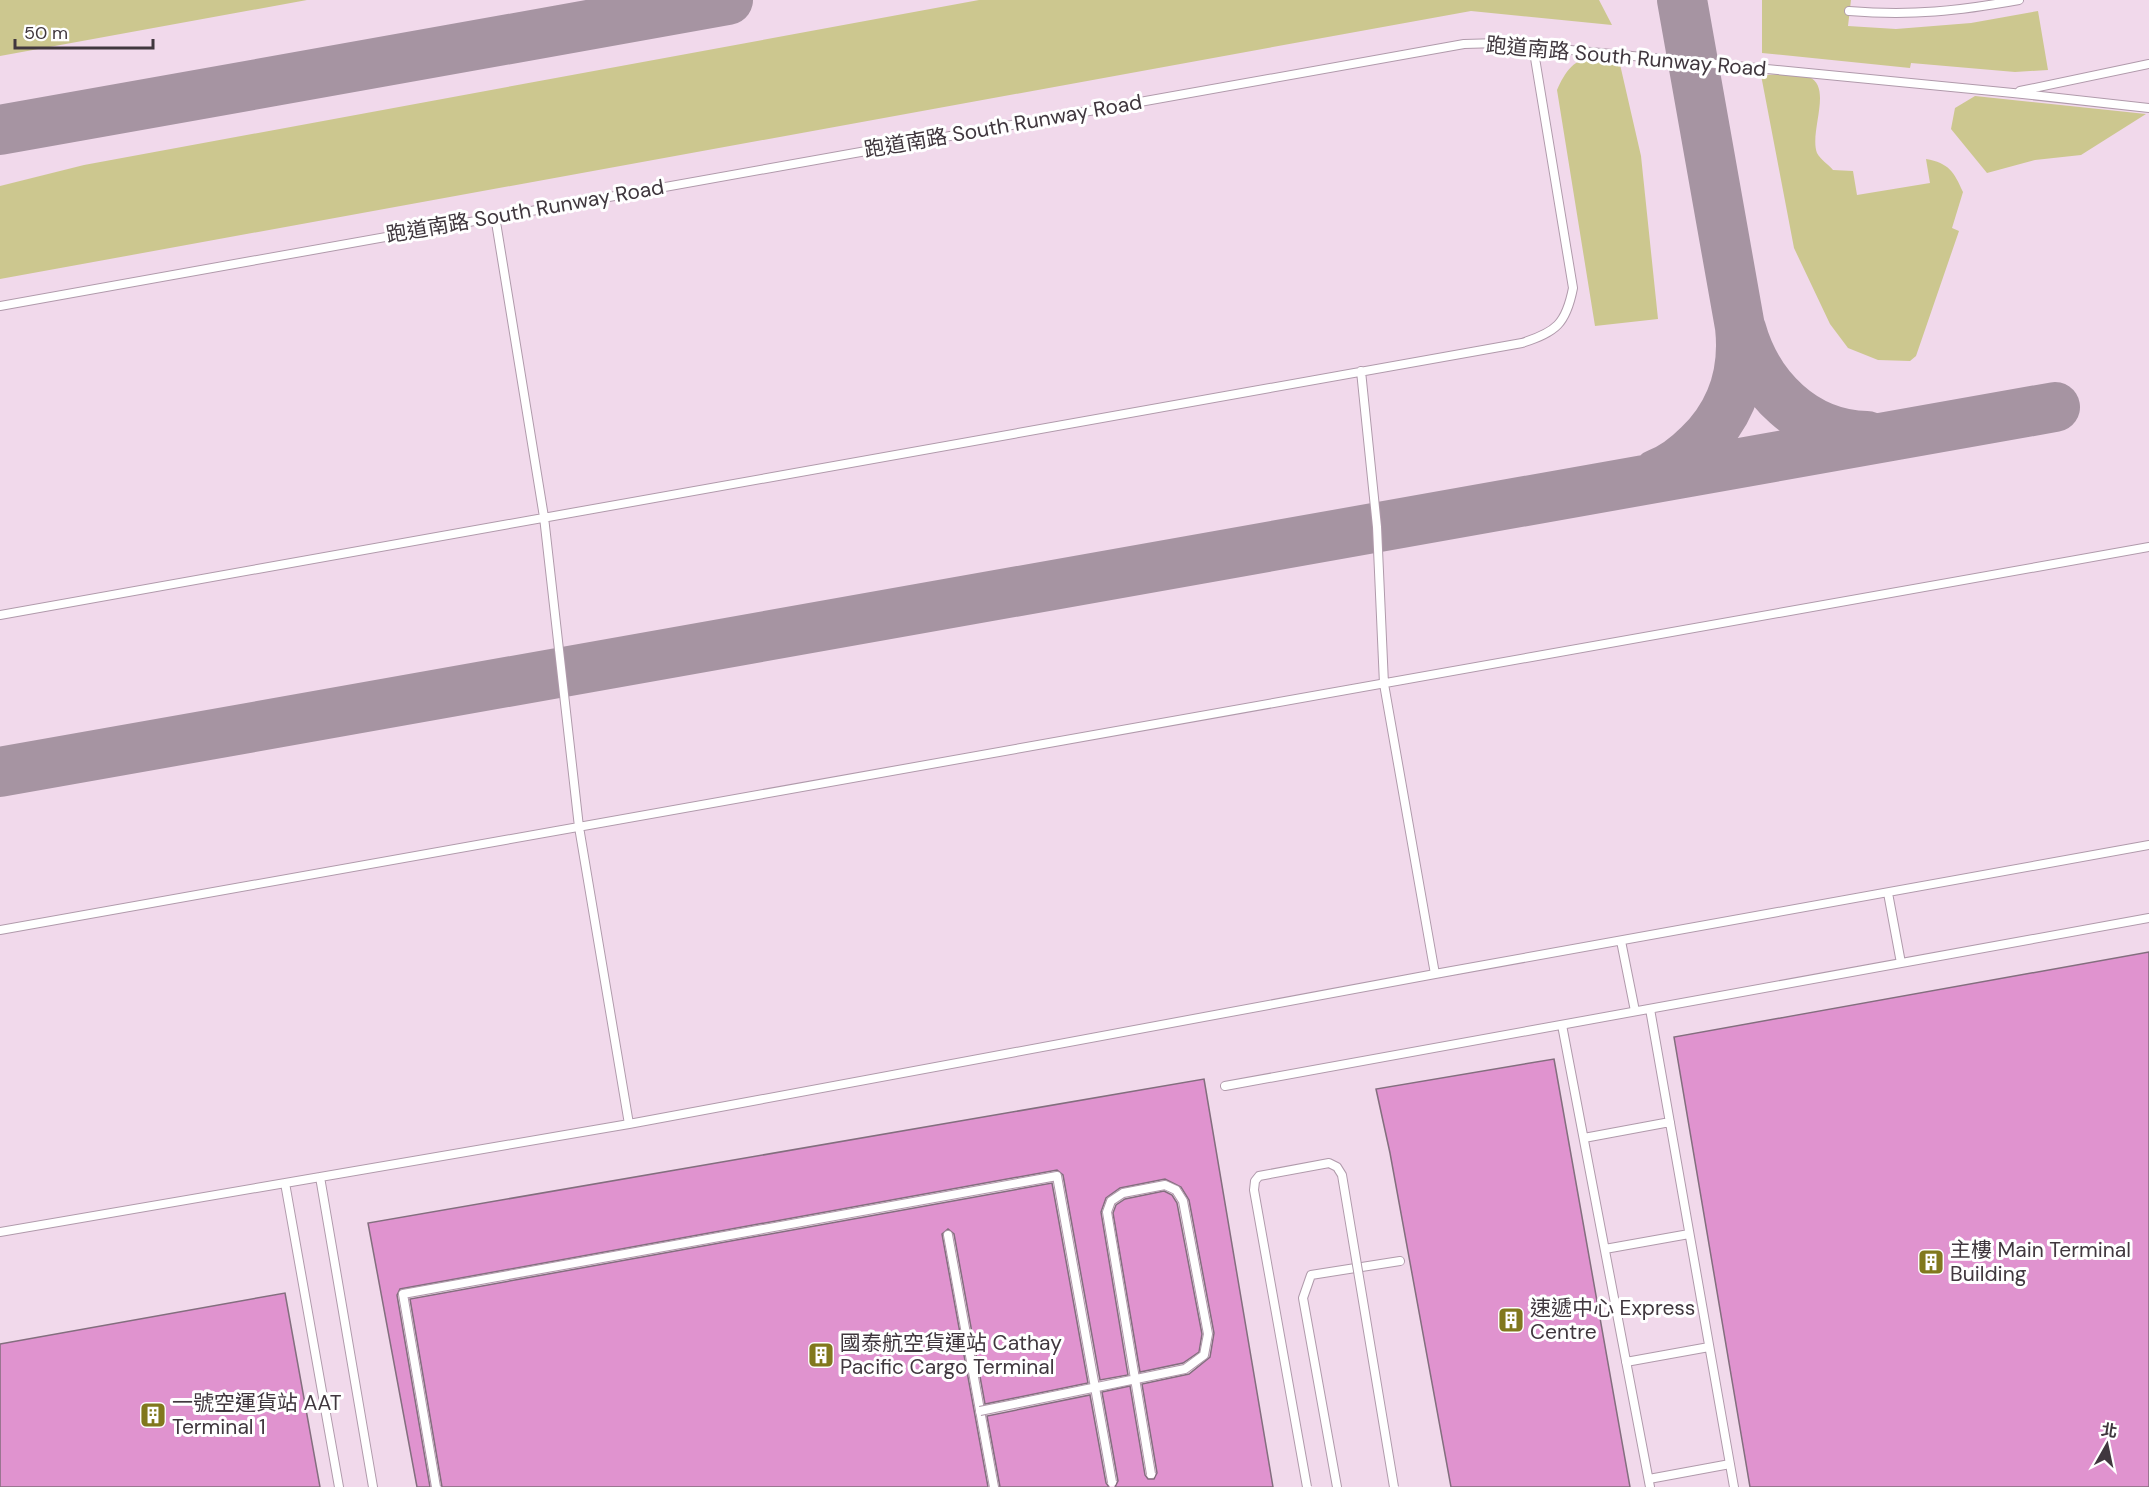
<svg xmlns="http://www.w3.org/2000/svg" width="2149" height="1487" font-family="'DM Sans','Noto Sans TC',sans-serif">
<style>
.green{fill:#ccc78f}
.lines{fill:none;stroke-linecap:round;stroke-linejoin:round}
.taxiway{stroke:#a694a2;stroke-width:50}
.building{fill:#e093cf;stroke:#836e7e;stroke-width:1.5}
.lane-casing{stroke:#b09aab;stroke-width:10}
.lane{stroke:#fff;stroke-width:8}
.lane-bridge-casing{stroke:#b09aab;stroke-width:10;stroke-linecap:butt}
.lane-bridge{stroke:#fff;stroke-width:8}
.labels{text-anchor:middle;stroke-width:6;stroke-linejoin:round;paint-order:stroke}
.street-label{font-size:21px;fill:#40373e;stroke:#fff}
.poi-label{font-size:21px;fill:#40373e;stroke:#fff;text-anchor:start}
</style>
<rect width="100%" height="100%" fill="#f1d9eb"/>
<path class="green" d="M0 0H307L0 56Z
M979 0H1599L1612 25 1471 11 0 279V186L84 165Z
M1762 0H1851L1848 26 1896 29 1971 23 2038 11 2048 70 2015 72 1911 63 1910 68 1762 53Z
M1596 56 1619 60 1641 156 1658 319 1595 326 1557 90C1565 72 1574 58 1596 56Z
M1761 75C1776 75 1796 72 1809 77 1833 87 1809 132 1817 153 1820 159 1829 165 1833 170L1853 171 1857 195 1930 183 1926 159C1949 163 1954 172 1963 192L1952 228 1959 231 1916 356 1910 361 1878 360 1848 348 1830 324 1794 248Z
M1975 96 2146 114 2081 155 2035 160 1987 173 1951 129 1955 108Z"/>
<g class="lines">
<path class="taxiway" d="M0 130 728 0
M1741 329C1757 387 1804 435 1867 436
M1657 474C1673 468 1687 457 1699 445 1732 413 1745 373 1740 327L1682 0
M0 772 2055 407"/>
</g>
<path class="building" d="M2149 952V1487H1750L1674 1037Z
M1554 1059 1630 1487H1451L1390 1153 1376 1089Z
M1204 1079 1273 1487H1115L1118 1481 1102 1392 1130 1386 1145 1475 1148 1479H1154L1157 1473 1142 1384 1189 1374 1210 1357 1214 1333 1189 1200 1181 1187 1165 1179 1120 1188 1106 1198 1101 1212 1128 1375 1100 1380 1063 1175 1057 1170 400 1289 397 1295 430 1487H417L368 1223Z
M1052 1183 1088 1383 985 1404 954 1234 948 1229 942 1234 988 1487H442L410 1299Z
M1164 1191 1172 1195 1177 1203 1202 1334 1199 1352 1183 1363 1140 1372 1113 1213 1116 1205 1125 1199Z
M285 1293 320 1487H0V1344Z
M1090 1395 1106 1483 1109 1487H1000L987 1416Z"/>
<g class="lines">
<defs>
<path id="lane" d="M1849 11C1912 16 1958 11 2019 0
M2020 91 2149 64
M495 216 544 517 579 827 629 1124
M0 306 1464 44 1499 43 2013 93 2149 108
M1361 371 1377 527 1384 684 1435 974
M0 615 1522 343C1556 332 1566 324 1573 288L1533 46
M1888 893 1901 963
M0 930 2149 547
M1621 941 1635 1011
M1650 1009 1734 1487
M1562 1025 1650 1487
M1225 1086 2149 918
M1584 1138 1670 1122
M320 1177 373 1487
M285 1183 339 1487
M0 1232 629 1124 1435 974 2149 845
M948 1235 994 1487
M1605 1249 1689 1234
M1626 1362 1709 1347
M1649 1479 1730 1464
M1337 1487 1303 1298 1311 1275 1400 1261"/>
</defs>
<use href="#lane" class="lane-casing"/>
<use href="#lane" class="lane"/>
<defs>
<path id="lane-bridge" d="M980 1411 1185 1369 1204 1355 1208 1334 1183 1201 1176 1190 1165 1185 1123 1193 1111 1201 1107 1212 1151 1474
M436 1487 403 1294 1057 1176 1112 1482
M1307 1487 1254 1190 1255 1181 1259 1176 1329 1163 1337 1167 1342 1175 1394 1487"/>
</defs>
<use href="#lane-bridge" class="lane-bridge-casing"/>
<use href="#lane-bridge" class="lane-bridge"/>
</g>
<defs>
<symbol id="building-square" viewBox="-11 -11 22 22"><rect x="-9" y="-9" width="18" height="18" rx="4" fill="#81781d" stroke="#fff"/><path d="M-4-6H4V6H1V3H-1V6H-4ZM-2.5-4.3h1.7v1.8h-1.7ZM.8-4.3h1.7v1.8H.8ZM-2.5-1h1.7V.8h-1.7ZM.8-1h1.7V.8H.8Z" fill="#fff"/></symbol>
</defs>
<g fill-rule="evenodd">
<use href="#building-square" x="1916" y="1247" width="30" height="30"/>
<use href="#building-square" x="1496" y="1305" width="30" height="30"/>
<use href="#building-square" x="806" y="1340" width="30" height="30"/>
<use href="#building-square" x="138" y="1400" width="30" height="30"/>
</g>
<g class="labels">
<g class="street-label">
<text transform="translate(1626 57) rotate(5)" y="7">跑道南路 South Runway Road</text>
<text transform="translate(1003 126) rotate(-10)" y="7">跑道南路 South Runway Road</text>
<text transform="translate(525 211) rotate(-10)" y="7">跑道南路 South Runway Road</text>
</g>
<g class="poi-label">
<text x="1950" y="1257">主樓 Main Terminal<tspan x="1950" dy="24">Building</tspan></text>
<text x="1530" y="1315">速遞中心 Express<tspan x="1530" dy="24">Centre</tspan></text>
<text x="840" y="1350">國泰航空貨運站 Cathay<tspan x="840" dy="24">Pacific Cargo Terminal</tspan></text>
<text x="172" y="1410">一號空運貨站 AAT<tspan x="172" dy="24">Terminal 1</tspan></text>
</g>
</g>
<g transform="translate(2107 1445) rotate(9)" stroke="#ffffff" stroke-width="4.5" paint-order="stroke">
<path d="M0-4.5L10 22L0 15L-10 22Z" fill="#40373e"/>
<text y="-9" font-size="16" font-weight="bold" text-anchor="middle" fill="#40373e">北</text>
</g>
<path d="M15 39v9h138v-9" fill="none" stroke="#40373e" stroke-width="3"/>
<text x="24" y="39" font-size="18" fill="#40373e" stroke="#ffffff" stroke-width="4.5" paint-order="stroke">50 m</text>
</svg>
